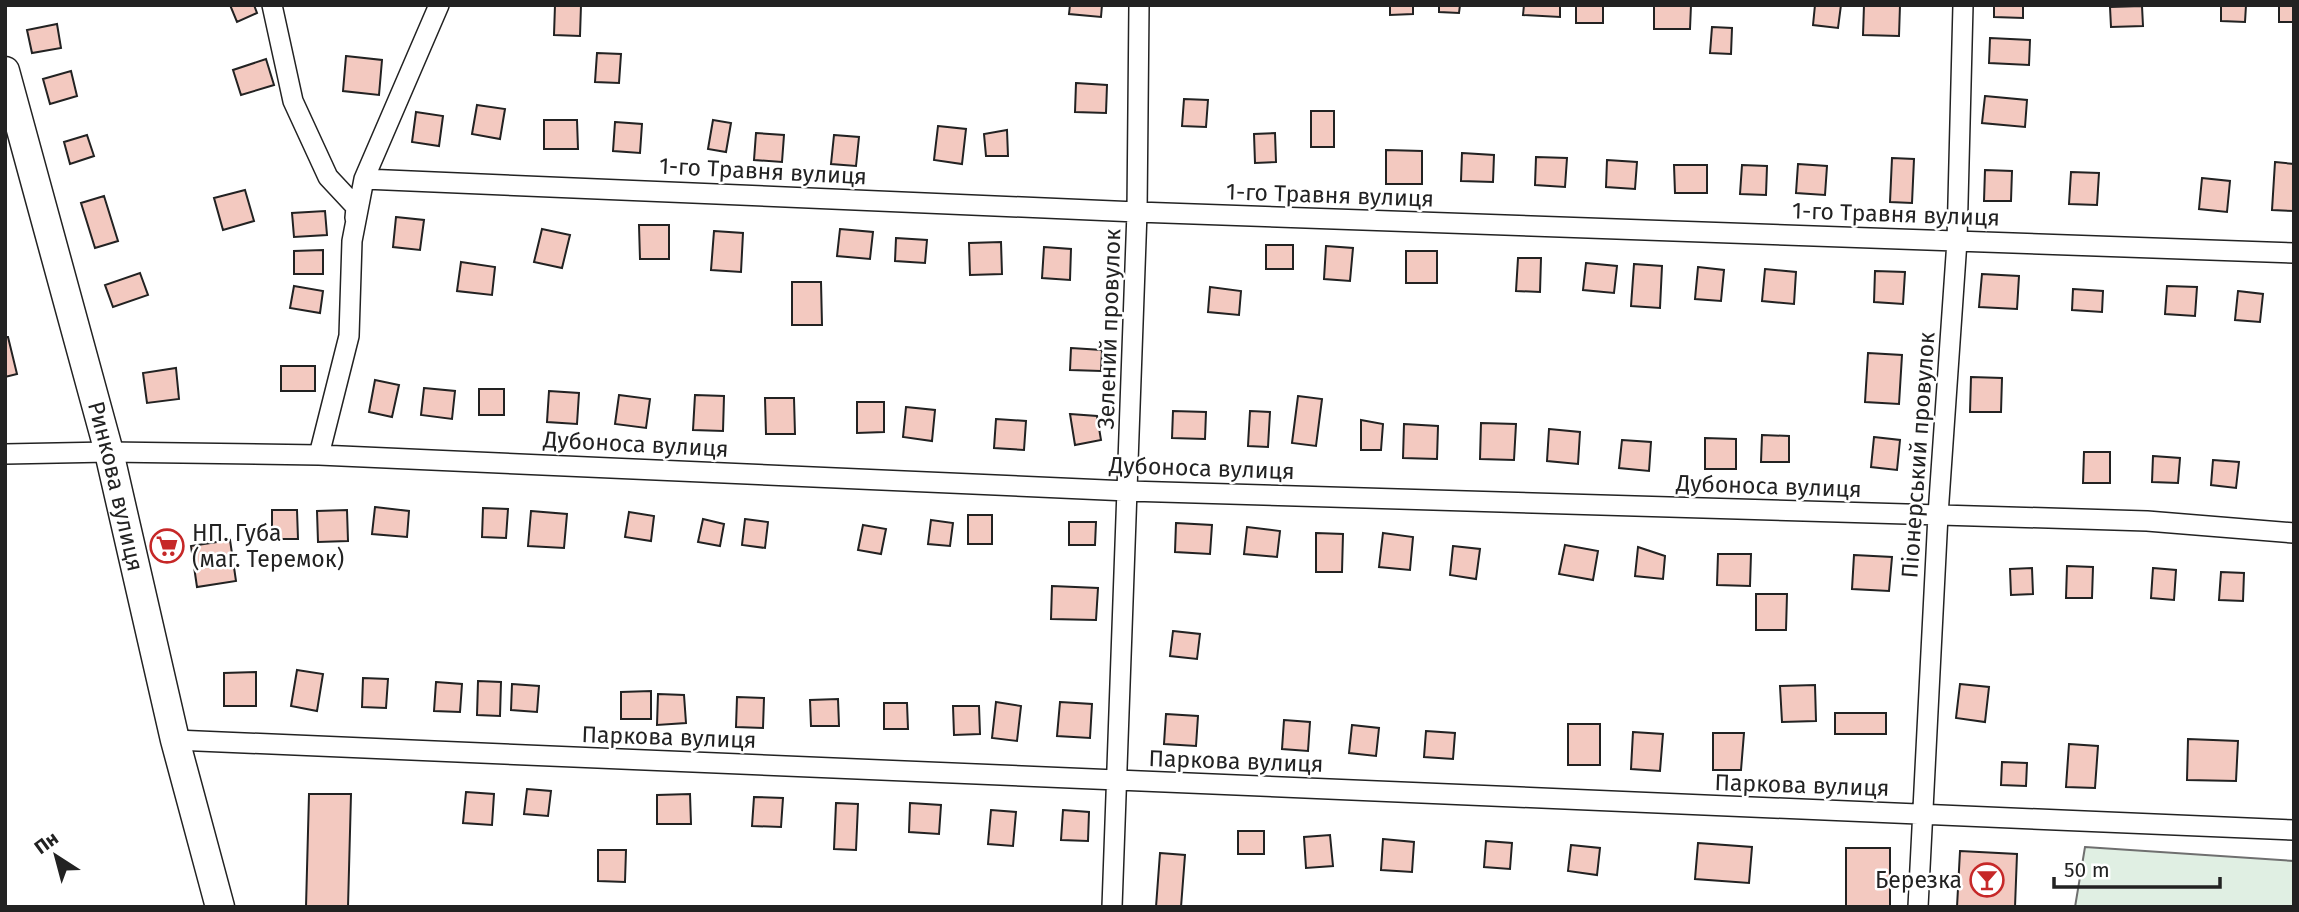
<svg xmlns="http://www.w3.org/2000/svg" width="2299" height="912" font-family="'Fira Sans',sans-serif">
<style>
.green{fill:#e0efe3;stroke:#6f6f6f;stroke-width:2}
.building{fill:#f3c9c0;stroke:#222;stroke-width:2}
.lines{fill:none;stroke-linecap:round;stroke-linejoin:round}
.minor-casing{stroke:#222;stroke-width:22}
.secondary-casing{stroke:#222;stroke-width:31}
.minor{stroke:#fff;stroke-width:19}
.secondary{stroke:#fff;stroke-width:28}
.labels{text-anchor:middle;stroke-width:5;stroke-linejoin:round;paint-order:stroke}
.street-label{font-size:23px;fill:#222;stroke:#fff}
.poi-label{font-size:23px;fill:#222;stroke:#fff;text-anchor:start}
</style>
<rect width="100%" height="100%" fill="#fff"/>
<path class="green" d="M2085 847 2294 861V907H2075Z"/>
<path class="building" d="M230 5H254L257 13 237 22Z
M555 5H581L580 36 554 35Z
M1070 5H1102L1101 17 1069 14Z
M1390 5H1413V14L1390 15Z
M1439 5H1460L1459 13 1439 12Z
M1524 5H1560V17L1523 15Z
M1576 5H1603V23H1576Z
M1654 5H1691L1690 29H1654Z
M1815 5H1841L1838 28 1813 25Z
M1864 5H1900L1899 36 1863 35Z
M1994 5H2023V18L1994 17Z
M2221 5H2246L2245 22 2221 21Z
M2279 5H2294V22H2279Z
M2142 6 2143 26 2111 27 2110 7Z
M57 24 61 48 32 53 27 30Z
M1712 27 1732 28 1731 54 1710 53Z
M1990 38 2030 40 2029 65 1989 63Z
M597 53 621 54 619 83 595 82Z
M346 56 382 60 379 95 343 91Z
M266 59 274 85 241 95 233 70Z
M71 71 77 96 50 104 43 79Z
M1076 83 1107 85 1106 113 1075 112Z
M1985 96 2027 100 2025 127 1982 123Z
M1184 99 1208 100 1206 127 1182 126Z
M477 105 505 109 500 139 472 134Z
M1311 111H1334V147H1311Z
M416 112 443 116 439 146 412 142Z
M544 120H577L578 149H544Z
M713 120 731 123 726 152 708 149Z
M615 122 642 124 640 153 613 151Z
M938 126 966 129 962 164 934 160Z
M1007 130 1008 156H986L984 134Z
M756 133 784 135 782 162 754 160Z
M1275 133 1276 162 1255 163 1254 134Z
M87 135 94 156 70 164 64 142Z
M834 135 859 137 856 166 831 164Z
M1386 150 1422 151V184H1386Z
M1462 153 1494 155 1493 182 1461 181Z
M1536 157 1567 158 1565 187 1535 185Z
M1892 158 1914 159 1912 203 1890 202Z
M1607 160 1637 162 1635 189 1606 187Z
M2275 162 2294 164V211L2272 210Z
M1798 164 1827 166 1825 195 1796 193Z
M1674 165H1707V193H1675Z
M1742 165 1767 166 1766 195 1740 194Z
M1985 170 2012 171 2011 201H1984Z
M2071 172 2099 173 2097 205 2069 204Z
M2202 178 2230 181 2227 212 2199 209Z
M245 190 254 221 223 230 214 198Z
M104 196 118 241 95 248 81 203Z
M325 211 327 235 294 237 292 213Z
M396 217 424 220 420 250 393 247Z
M639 225H669V259H640Z
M542 229 570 235 562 268 534 262Z
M840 229 873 232 870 259 837 256Z
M714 231 743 233 741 272 711 270Z
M896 238 927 240 925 263 895 261Z
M1001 242 1002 274 970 275 969 243Z
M1266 245H1293V269H1266Z
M1326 246 1353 248 1350 281 1324 279Z
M1044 247 1071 249 1070 280 1042 278Z
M323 250V274H294V251Z
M1406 251H1437V283H1406Z
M1518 258H1541L1540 292 1516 291Z
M461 262 495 267 492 295 457 291Z
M1586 263 1617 266 1614 293 1583 290Z
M1634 264 1662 266 1660 308 1631 306Z
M1698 267 1724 270 1721 301 1695 299Z
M1765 269 1796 272 1794 304 1762 301Z
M1875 271 1905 272 1903 304 1874 302Z
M140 273 148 295 113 307 105 285Z
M1982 274 2019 276 2017 309 1979 307Z
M792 282H821L822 325H792Z
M294 286 323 291 320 313 290 308Z
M2167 286 2197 287 2195 316 2165 314Z
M1210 287 1241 291 1239 315 1208 312Z
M2073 289 2103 291 2102 312 2072 310Z
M2238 291 2263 294 2260 322 2235 320Z
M5 337H8L17 374 5 377Z
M1071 348 1102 350 1101 371 1070 370Z
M1868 353 1902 355 1899 404 1865 402Z
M281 366H315V391H281Z
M176 368 179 399 147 403 143 373Z
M1971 377 2002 378 2001 412H1970Z
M375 380 399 385 392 417 369 412Z
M424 388 455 391 452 419 421 415Z
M479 389H504V415H479Z
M549 391 579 393 577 424 547 422Z
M619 395 650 399 646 428 615 424Z
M695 395 724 396 723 431 693 430Z
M1298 396 1322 399 1316 446 1292 443Z
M765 398H794L795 434H766Z
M857 402H884V432L857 433Z
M906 407 935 410 932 441 903 437Z
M1173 411 1206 412 1205 439 1172 438Z
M1250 411 1270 412 1268 447 1248 446Z
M1070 414 1097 416 1101 440 1075 445Z
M996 419 1026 421 1024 450 994 448Z
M1361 420 1383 424 1381 450H1361Z
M1481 423 1516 424 1514 460 1480 459Z
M1404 424 1438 426 1437 459 1403 458Z
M1549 429 1580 432 1578 464 1547 461Z
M1762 435 1789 436V462H1761Z
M1874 437 1900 440 1897 470 1871 467Z
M1705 438 1736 439V469H1705Z
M1622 440 1651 442 1649 471 1619 468Z
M2084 452H2110V483H2083Z
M2153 456 2180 458 2178 483 2152 482Z
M2213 460 2239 462 2236 488 2211 485Z
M375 507 409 511 407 537 372 534Z
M483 508 508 509 506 538 482 537Z
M272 510H297L298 539H272Z
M347 510 348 541 318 542 317 511Z
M531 511 567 514 564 548 528 546Z
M629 512 654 516 651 541 625 537Z
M968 515H992V544H968Z
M703 519 724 524 720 546 698 542Z
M745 519 768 522 765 548 742 545Z
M931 520 953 523 950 546 928 544Z
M1069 522H1096L1095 545H1069Z
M1176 523 1212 525 1210 554 1175 552Z
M863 525 886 529 881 554 858 550Z
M1247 527 1280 531 1277 557 1244 554Z
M1316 533 1343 534 1342 572H1316Z
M1383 533 1413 537 1410 570 1379 567Z
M230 540 236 581 197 587 191 546Z
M1565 545 1598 551 1593 580 1559 574Z
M1453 546 1480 549 1476 579 1450 575Z
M1638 547 1665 556 1663 579 1635 576Z
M1718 554H1751L1750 586 1717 585Z
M1854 555 1892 557 1889 591 1852 589Z
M2067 566 2093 567 2092 598H2066Z
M2032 568 2033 594 2011 595 2010 569Z
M2153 568 2176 570 2174 600 2151 598Z
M2221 572 2244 573 2243 601 2219 600Z
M1052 586 1098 588 1096 620 1051 619Z
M1756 594H1787L1786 630H1756Z
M1173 631 1200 634 1197 659 1170 656Z
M297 670 323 674 317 711 291 706Z
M256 672V706H224V673Z
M363 678 388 679 386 708 362 707Z
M478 681 501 682 500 716 477 715Z
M436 682 462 684 460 712 434 711Z
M512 684 539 686 537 712 511 710Z
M1960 684 1989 687 1985 722 1956 718Z
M1815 685 1816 721 1782 722 1780 686Z
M651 691V719H621V692Z
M658 694 684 695 686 723 657 725Z
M737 697 764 698 763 728 736 727Z
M838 699 839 726H811L810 700Z
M996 702 1021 706 1017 741 992 738Z
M1060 702 1092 704 1090 738 1057 736Z
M884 703H907L908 729H884Z
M953 706H979L980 734 954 735Z
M1835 713H1886V734H1835Z
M1166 714 1198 716 1196 746 1164 744Z
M1284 720 1310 722 1308 751 1282 749Z
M1568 724H1600V765H1568Z
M1352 725 1379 728 1376 756 1349 753Z
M1426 731 1455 733 1453 759 1424 757Z
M1633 732 1663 734 1660 771 1631 769Z
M1713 733H1744L1741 770H1713Z
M2188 739 2238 741 2236 781 2187 780Z
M2069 744 2098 746 2095 788 2066 787Z
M2002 762 2027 763 2026 786 2001 785Z
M527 789 551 791 548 816 524 814Z
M466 792 494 794 492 825 463 823Z
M309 794H351L348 907H306Z
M690 794 691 824H657V795Z
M754 797 783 798 781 827 752 826Z
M836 803 858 804 856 850 834 849Z
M910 803 941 805 939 834 909 832Z
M991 810 1016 812 1013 846 988 844Z
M1063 810 1089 812 1088 841 1061 840Z
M1238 831H1264V854H1238Z
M1330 835 1333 866 1306 868 1304 837Z
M1383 839 1414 842 1412 872 1381 870Z
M1486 841 1512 843 1510 869 1484 867Z
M1698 843 1752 847 1749 883 1695 879Z
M1571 845 1600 848 1597 875 1568 871Z
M1846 848H1890V907H1846Z
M598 850H626L625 882 598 881Z
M1960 851 2017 854 2015 907H1957Z
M1160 853 1185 855 1181 907H1156Z"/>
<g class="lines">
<defs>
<path id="minor" d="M272 5 293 101 328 177 356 207 355 218
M364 179 1137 212 2294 253
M5 454 109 452 319 455 1128 491 2147 521 2294 533
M319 455 349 336 352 241 364 179 439 5
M175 740 2294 830
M1112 907 1137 212 1139 5
M1918 907 1938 515 1957 241 1963 5"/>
<g id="secondary">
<path id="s1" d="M5 71 109 452 175 740 220 907"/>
</g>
</defs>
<use href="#minor" class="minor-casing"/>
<use href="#secondary" class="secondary-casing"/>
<use href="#minor" class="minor"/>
<use href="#secondary" class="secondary"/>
</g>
<defs>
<symbol id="supermarket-ring" viewBox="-11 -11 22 22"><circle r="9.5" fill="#fff" stroke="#c62828" stroke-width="1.5"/><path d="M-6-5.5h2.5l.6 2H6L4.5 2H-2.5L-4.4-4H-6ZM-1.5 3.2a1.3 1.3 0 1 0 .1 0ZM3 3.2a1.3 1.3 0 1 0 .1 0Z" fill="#c62828"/></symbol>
<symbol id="bar-ring" viewBox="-11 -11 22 22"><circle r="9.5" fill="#fff" stroke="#c62828" stroke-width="1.5"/><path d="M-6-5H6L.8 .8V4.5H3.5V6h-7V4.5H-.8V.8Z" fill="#c62828"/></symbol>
</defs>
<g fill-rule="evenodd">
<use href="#supermarket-ring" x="148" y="527" width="38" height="38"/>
<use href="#bar-ring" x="1968" y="861" width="38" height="38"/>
</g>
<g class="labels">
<g class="street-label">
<text transform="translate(763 171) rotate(3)" y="8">1-го Травня вулиця</text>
<text transform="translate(1330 195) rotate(2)" y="8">1-го Травня вулиця</text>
<text transform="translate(1896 214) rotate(2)" y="8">1-го Травня вулиця</text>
<text transform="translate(1109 329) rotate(-88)" y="8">Зелений провулок</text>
<text transform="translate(636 444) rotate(3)" y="8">Дубоноса вулиця</text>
<text transform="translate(1918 455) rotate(-86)" y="8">Піонерський провулок</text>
<text transform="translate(1202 468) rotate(2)" y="8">Дубоноса вулиця</text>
<text transform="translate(1769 486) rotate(2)" y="8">Дубоноса вулиця</text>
<text dy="8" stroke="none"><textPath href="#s1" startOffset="430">Ринкова вулиця</textPath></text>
<text transform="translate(669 737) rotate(2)" y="8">Паркова вулиця</text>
<text transform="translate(1236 761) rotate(2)" y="8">Паркова вулиця</text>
<text transform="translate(1802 785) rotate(2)" y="8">Паркова вулиця</text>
</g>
<g class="poi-label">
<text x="192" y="541">НП. Губа<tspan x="192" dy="26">(маг. Теремок)</tspan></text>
<text x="1962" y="888" text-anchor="end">Березка</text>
</g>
</g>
<rect width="2299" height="912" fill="none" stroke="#222222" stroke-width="14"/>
<g transform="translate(56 856) rotate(324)" stroke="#ffffff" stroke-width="5" paint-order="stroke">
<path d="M0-5L12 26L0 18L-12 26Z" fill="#222222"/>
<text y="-10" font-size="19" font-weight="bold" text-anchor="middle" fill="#222222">Пн</text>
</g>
<path d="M2054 877v10h166v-10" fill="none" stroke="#222222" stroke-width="3.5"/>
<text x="2064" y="877" font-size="21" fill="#222222" stroke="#ffffff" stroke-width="5" paint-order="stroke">50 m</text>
</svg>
